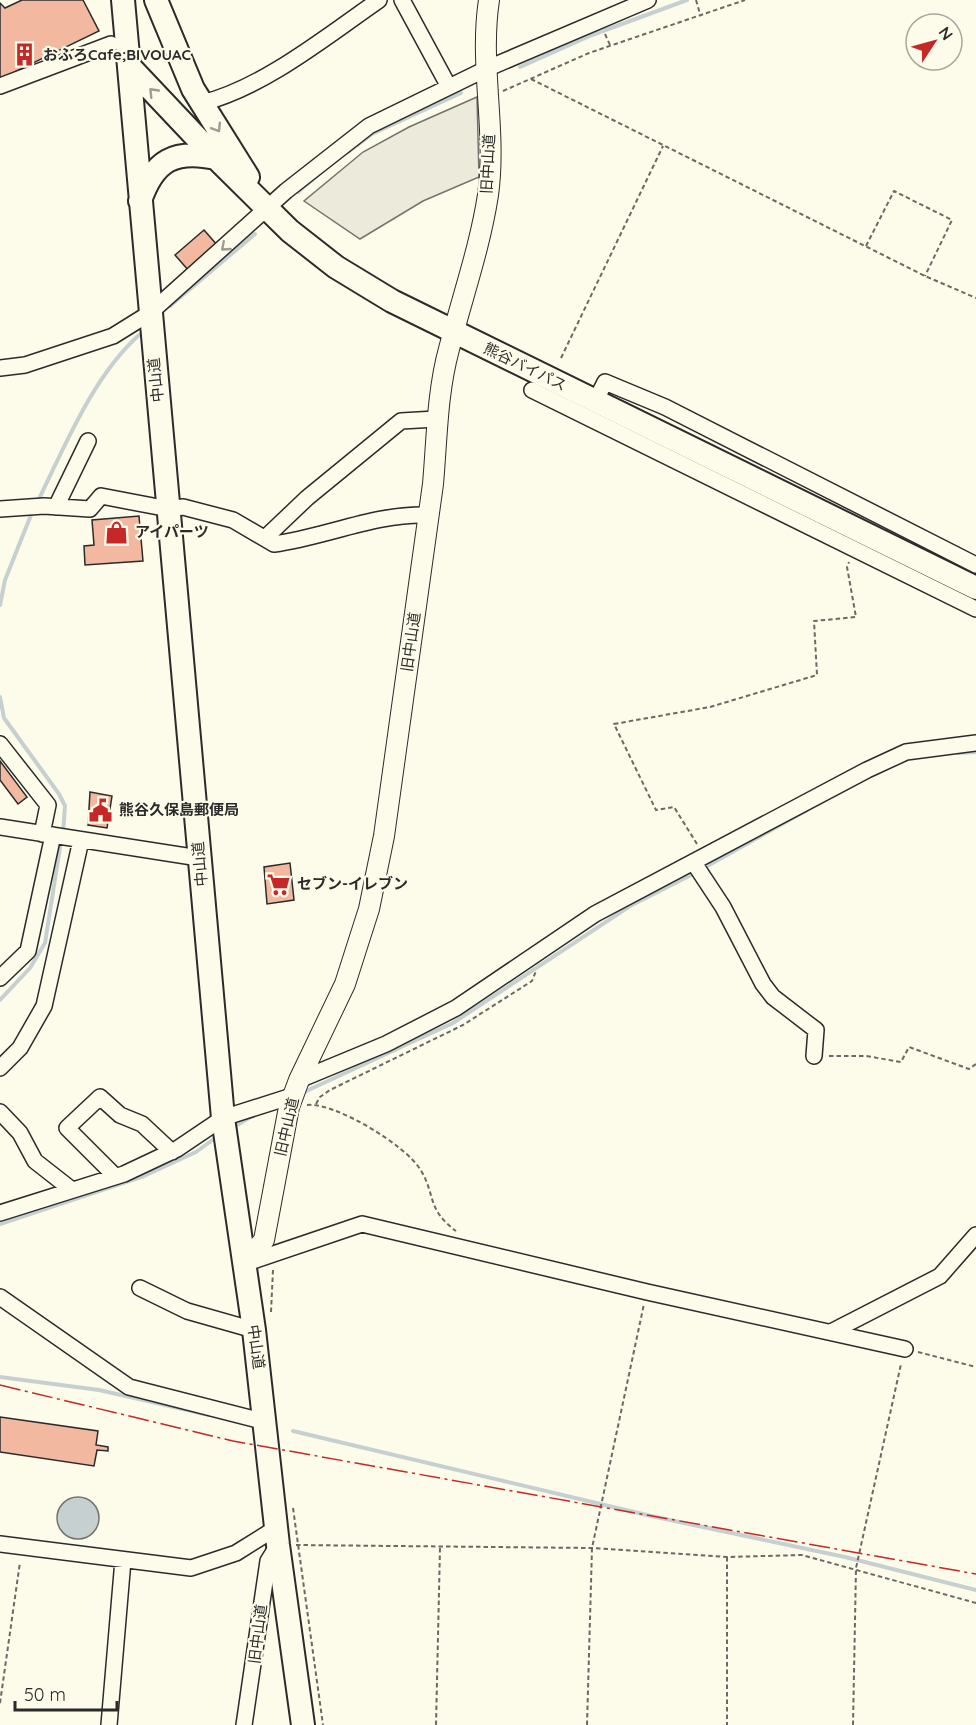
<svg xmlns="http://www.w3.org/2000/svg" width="976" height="1725" font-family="Quicksand,'Noto Sans JP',sans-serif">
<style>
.parking{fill:#eceadb;stroke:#74746e;stroke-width:1.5}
.water{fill:#c7d0d0;stroke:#74746e;stroke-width:1.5}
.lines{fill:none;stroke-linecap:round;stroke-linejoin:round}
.stream{stroke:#c7d0d0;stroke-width:4}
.building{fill:#f2b8a0;stroke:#2b2b2b;stroke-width:1.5}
.minor-casing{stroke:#2b2b2b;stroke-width:18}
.major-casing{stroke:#2b2b2b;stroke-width:22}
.highway-casing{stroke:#2b2b2b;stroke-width:26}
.path{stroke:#6a6964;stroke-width:2;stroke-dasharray:4.5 3;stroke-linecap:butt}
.minor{stroke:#fdfbea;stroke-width:15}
.major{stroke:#fdfbea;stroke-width:20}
.highway{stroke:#fdfbea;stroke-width:22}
.power{stroke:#c62828;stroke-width:1.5;stroke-dasharray:21 4.5 3 4.5;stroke-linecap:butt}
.oneway{stroke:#9e9d94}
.labels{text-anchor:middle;stroke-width:4.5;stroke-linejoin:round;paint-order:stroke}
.poi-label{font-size:15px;font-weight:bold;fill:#2b2b2b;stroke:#fdfbea;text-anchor:start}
.street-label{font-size:15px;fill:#2b2b2b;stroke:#fdfbea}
</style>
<rect width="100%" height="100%" fill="#fdfbea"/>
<path class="parking" d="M477 97 479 177 423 201 360 239 304 201 363 152 409 127Z"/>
<path class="water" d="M57 1518a21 21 0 1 1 42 0a21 21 0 1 1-42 0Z"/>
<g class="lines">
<path class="stream" d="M520 67 592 35 687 0
M348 152 372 134 461 93
M298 192 320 173
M170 306 255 234
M37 503C64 448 93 376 139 335
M0 605 5 580 33 510
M0 697 4 718 59 794 65 806 63 834
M958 753 976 752
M702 869 807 810
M0 1000 30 968 45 943 61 841
M302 1093 453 1023 630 906 695 873
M232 1128 254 1115
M0 1224 144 1176 196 1152 218 1136
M0 1377 99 1390 209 1415
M293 1431 651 1516 845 1557 976 1590"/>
</g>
<path class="building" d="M22 0H83L99 31 0 79V3L5 8Z
M204 230 218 246 189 271 175 255Z
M139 516 143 561 85 565 84 546 94 545 92 520Z
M0 761 27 797 18 804 0 780Z
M90 792 112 796 107 828 88 825Z
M290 863 294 900 267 904 264 867Z
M0 1417 98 1431 96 1445 108 1447V1451L97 1450 94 1466 0 1452Z"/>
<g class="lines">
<defs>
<path id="minor" d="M402 0 449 87
M0 86 111 44
M202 103C263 88 327 36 379 0
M0 368 25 365 113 336 150 313 286 191 369 126 486 69 648 0
M532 390 976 609
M595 402 605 382 665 407 976 565
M56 507 88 441
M0 509 44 506 90 509 101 496 169 509 183 507 233 520 274 544C325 537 377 513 428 515
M265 538 307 498 401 421 436 419
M0 744 48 805 42 834
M0 827 199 858
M694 863 723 907 763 984 773 997 816 1030 814 1056
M0 978 28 951 53 835
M0 1068 20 1048 44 1006 81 840
M299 1080 386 1044 456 1008 595 914 867 770 906 752 976 743
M0 1112 20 1133 35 1161 72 1190
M115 1176 67 1128 100 1097 120 1115 142 1124 172 1152
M0 1213 124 1174 177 1149 223 1118 292 1096
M244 1264 362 1224 647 1292 905 1349
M140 1288 187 1311 254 1330
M0 1297 129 1387 266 1422
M833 1331 940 1276 976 1235
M0 1544 191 1568 236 1553 276 1528
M109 1725 123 1560
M244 1725 268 1561 278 1545"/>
<path id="major" d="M244 1264 264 1240 289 1107 299 1080 345 984 369 909 384 836 433 484C437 439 437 393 449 349 462 298 480 247 488 195 497 130 479 65 489 0"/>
<path id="highway" d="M123 0 223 1118 254 1330 278 1545 303 1725
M156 0 193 89 248 177
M129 66 216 158 290 231 336 267 392 301 976 588
M140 201C154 160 175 149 216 158"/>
</defs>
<use href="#minor" class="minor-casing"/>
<use href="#major" class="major-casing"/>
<use href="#highway" class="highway-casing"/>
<path class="path" d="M696 0 700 14
M605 34 610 45
M531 79 925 276 976 298
M503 91 589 53 745 0
M866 246 894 191 952 220 925 276
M561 358 663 146
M697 844 674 807 656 810 614 724 710 707 817 675 814 621 856 617 847 567 849 562
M829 1056H866L901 1062 909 1047 969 1069 976 1064
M316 1104 320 1097 330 1090 463 1025 532 981 536 971
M307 1105C335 1102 405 1145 420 1169 436 1194 426 1209 456 1231
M271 1312 273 1270
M918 1352 976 1367
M293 1508 323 1725
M296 1545 592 1548 727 1557 802 1555 976 1603
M727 1557V1725
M0 1703 20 1562
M436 1725 440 1548
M587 1725 592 1548 644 1304
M853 1725 856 1568 901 1364"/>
<use href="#minor" class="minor"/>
<use href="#major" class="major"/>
<use href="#highway" class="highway"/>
<path class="power" d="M0 1385 233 1441 976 1574"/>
</g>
<defs><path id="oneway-chevron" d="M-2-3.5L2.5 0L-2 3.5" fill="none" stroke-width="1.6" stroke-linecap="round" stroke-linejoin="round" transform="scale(1.5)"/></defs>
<g class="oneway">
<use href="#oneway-chevron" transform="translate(153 92) rotate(-134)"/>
<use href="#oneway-chevron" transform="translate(217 128) rotate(58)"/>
<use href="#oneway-chevron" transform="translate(225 247) rotate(139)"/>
</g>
<defs>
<symbol id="building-bare" viewBox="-9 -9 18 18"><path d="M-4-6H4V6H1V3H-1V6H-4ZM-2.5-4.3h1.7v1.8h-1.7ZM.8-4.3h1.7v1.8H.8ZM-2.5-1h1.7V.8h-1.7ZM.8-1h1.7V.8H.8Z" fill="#c62828" stroke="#fdfbea" stroke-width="2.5" paint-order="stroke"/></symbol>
<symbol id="shop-bare" viewBox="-9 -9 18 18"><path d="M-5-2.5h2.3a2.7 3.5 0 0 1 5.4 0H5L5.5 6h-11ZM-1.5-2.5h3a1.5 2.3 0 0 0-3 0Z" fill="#c62828" stroke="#fdfbea" stroke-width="2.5" paint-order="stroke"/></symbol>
<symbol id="civic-bare" viewBox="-9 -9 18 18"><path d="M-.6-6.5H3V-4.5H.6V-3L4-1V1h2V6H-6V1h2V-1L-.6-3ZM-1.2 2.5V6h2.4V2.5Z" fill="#c62828" stroke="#fdfbea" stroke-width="2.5" paint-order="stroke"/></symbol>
<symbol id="supermarket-bare" viewBox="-9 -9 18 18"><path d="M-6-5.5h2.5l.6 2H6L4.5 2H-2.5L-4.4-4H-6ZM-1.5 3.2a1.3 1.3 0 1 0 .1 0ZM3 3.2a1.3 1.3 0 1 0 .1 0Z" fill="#c62828" stroke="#fdfbea" stroke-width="2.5" paint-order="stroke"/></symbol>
</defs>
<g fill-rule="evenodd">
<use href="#building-bare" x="8" y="38" width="33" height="33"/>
<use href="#shop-bare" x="100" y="516" width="33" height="33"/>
<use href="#civic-bare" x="84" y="794" width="33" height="33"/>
<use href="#supermarket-bare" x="262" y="868" width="33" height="33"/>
</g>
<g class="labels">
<g class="poi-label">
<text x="43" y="60">おふろCafe;BIVOUAC</text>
<text x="135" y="537">アイパーツ</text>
<text x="119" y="815">熊谷久保島郵便局</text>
<text x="297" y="889">セブン-イレブン</text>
</g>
<g class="street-label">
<text transform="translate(488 164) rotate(-87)" y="5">旧中山道</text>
<text transform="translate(525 367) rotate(26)" y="5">熊谷バイパス</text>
<text transform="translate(156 380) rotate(-96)" y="5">中山道</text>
<text transform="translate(411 642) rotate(-82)" y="5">旧中山道</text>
<text transform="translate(200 864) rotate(-95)" y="5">中山道</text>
<text transform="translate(287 1127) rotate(-77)" y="5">旧中山道</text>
<text transform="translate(256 1347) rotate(82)" y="5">中山道</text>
<text transform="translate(258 1634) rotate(-83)" y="5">旧中山道</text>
</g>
</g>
<g transform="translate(934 42) rotate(54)"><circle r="28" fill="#fdfbea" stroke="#a9a89e" stroke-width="1.5"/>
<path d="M0-4.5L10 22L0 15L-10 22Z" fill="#c62828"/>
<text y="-9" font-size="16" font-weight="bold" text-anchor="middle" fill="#2b2b2b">N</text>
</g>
<path d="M15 1701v9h102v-9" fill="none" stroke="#2b2b2b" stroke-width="3"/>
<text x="24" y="1701" font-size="18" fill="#2b2b2b" stroke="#fdfbea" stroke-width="4.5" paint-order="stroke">50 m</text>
</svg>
